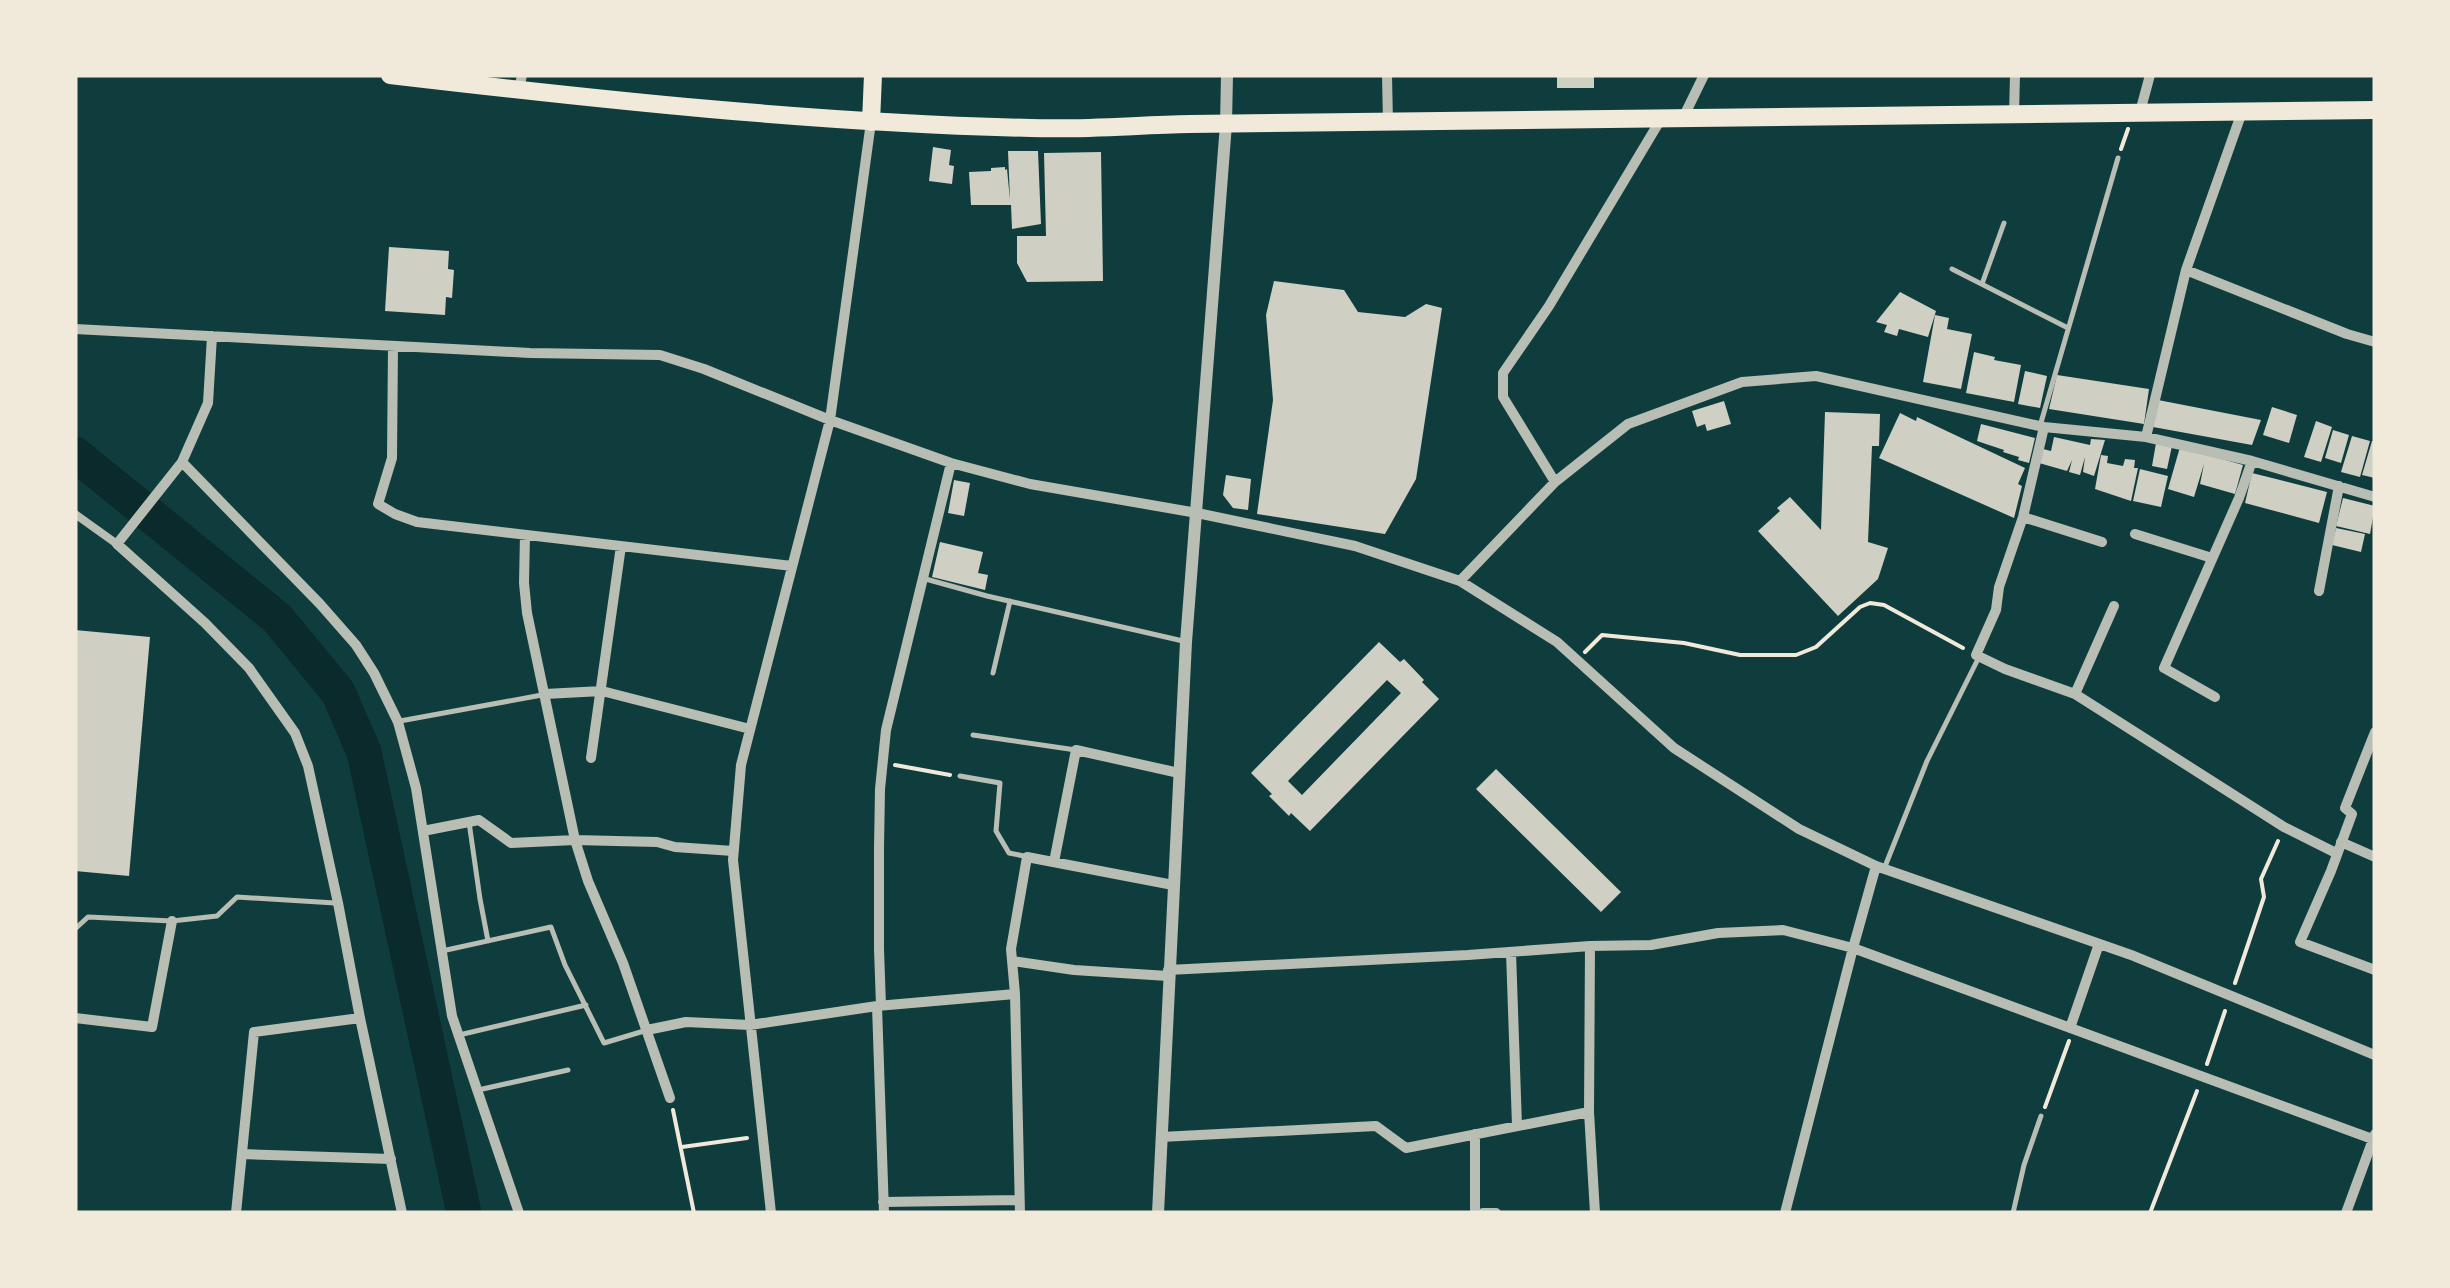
<svg xmlns="http://www.w3.org/2000/svg" width="2450" height="1288" font-family="Lora,serif">
<style>
.lines{fill:none;stroke-linecap:round;stroke-linejoin:round}
.river{stroke:#0a2a2b;stroke-width:35}
.building{fill:#cfcfc3;fill-rule:evenodd}
.path{stroke:#f1e9da;stroke-width:4}
.service{stroke:#b8beb3;stroke-width:5}
.pedestrian{stroke:#b8beb3;stroke-width:8}
.minor{stroke:#b8beb3;stroke-width:10}
.tertiary{stroke:#b8beb3;stroke-width:12}
.primary{stroke:#f1e9da;stroke-width:18}
</style>
<rect width="100%" height="100%" fill="#0f3d3e"/>
<g class="lines">
<path class="river" d="M75 454 277 618 338 692 364 752 464 1213"/>
</g>
<path class="building" d="M1557 75H1594V88H1557Z
M933 147 951 150 949 165 954 166 952 184 929 181Z
M1008 151H1038L1041 224 1012 229 1011 205H971L969 172 991 171V168L1005 167V170L1007 169 1010 200Z
M1101 152 1103 281 1027 282 1017 263V236H1046L1044 153Z
M389 247 449 251 448 269 454 270 452 298 446 297 445 315 385 311Z
M1274 281 1344 290 1358 312 1405 317 1426 304 1442 308 1416 479 1385 534 1257 514 1273 400 1266 315Z
M1900 292 1936 311 1928 337 1899 329 1897 336 1884 332 1887 325 1876 322Z
M1935 315 1949 318 1947 329 1972 334 1961 389 1923 382Z
M1974 352 1995 357 1994 360 2021 365 2014 402 1966 393Z
M2025 371 2047 376 2040 408 2018 404Z
M2057 375 2149 389 2144 424 2049 409Z
M2158 400 2261 420 2252 445 2153 427Z
M1724 401 1731 424 1707 431 1705 424 1697 427 1692 411Z
M2272 407 2297 415 2289 443 2263 435Z
M1825 412 1880 414 1879 446H1872L1868 542 1888 548 1878 579 1838 616 1758 531 1780 511 1777 508 1790 497 1821 530Z
M1900 413 1916 421 1917 417 2025 468 2018 484 2022 486 2014 518 1879 458Z
M2316 421 2332 427 2321 462 2304 457Z
M1981 424 2035 438 2029 463 2018 460 2019 457 2003 452 2004 450 1977 441Z
M2333 430 2349 435 2341 463 2325 458Z
M2352 436 2370 441 2360 477 2341 472Z
M2054 437 2090 445 2091 439 2105 440 2094 476 2083 472 2085 457 2080 475 2069 472 2072 460 2067 471 2039 463 2043 449 2051 451Z
M2372 441H2375V478L2362 475Z
M2156 443 2172 446 2167 469 2152 466Z
M2180 447 2243 465 2235 494 2200 484 2204 464 2194 497 2168 489Z
M2101 455 2108 456 2107 463 2123 466 2125 459 2135 460 2134 468H2138L2131 501 2095 489Z
M2140 469 2168 476 2161 507 2133 501Z
M2252 473 2327 492 2319 523 2245 503Z
M1226 475 1251 479 1248 510 1233 508 1223 495Z
M954 480 970 483 964 516 948 513Z
M2343 498 2375 506 2370 534 2336 526Z
M2336 528 2365 534 2361 552 2332 545Z
M940 542 983 552 978 573 988 575 985 590 932 577Z
M75 630 150 637 129 876 75 871Z
M1379 642 1400 662 1404 659 1424 680 1422 682 1439 699 1310 831 1291 813 1289 816 1269 796 1272 794 1251 773ZM1387 680 1401 693 1302 795 1288 781Z
M1496 769 1621 892 1601 912 1476 789Z"/>
<g class="lines">
<path class="path" d="M2121 149 2128 129
M1585 652 1602 635 1684 643 1740 655H1796L1816 647 1860 607 1870 603 1884 605 1963 648
M895 765 950 775
M2235 983 2264 897 2261 879 2278 841
M2207 1064 2225 1011
M2045 1107 2069 1041
M673 1110 694 1213
M682 1147 747 1138
M2150 1213 2197 1091"/>
<path class="service" d="M1952 269 2068 328
M1982 284 2004 223
M2040 426 2118 158
M922 578 987 596 1183 641
M993 673 1010 601
M400 721 542 695
M973 735 1076 750
M960 776 1000 783 996 831 1009 853 1024 856
M469 822 480 899 488 941
M1884 869 1927 761 1979 657
M75 929 88 917 172 921 217 916 237 897 335 903
M442 951 551 927 565 965 604 1043 644 1031
M459 1035 586 1005
M478 1090 568 1070
M2013 1213 2024 1165 2041 1116"/>
<path class="pedestrian" d="M75 514 117 544"/>
<path class="minor" d="M1387 75 1388 123
M519 90 522 75
M2140 112 2150 75
M2014 115 2015 75
M1683 118 1704 75
M2186 270 2347 334 2375 342
M75 329 530 353 660 355 704 369 830 420 951 463 1030 484 1197 513 1355 546 1460 581 1557 642 1674 748 1799 829 1876 866 2134 956 2375 1055
M212 336 208 403 182 462 320 604 356 645 374 673 398 722 416 788 452 1016 519 1213
M393 346 392 458 378 504 395 514 417 522 792 566
M2044 427 2023 517 1999 587 1996 610 1976 655 2005 669 2075 694 2284 827 2336 853
M2146 437 2186 270 2242 112
M182 462 117 544 205 623 249 668 295 733 308 766 338 903 360 1018
M1555 482 1503 397V373L1549 306 1661 119
M2023 517 2102 542
M2135 534 2212 558
M525 535 524 583 527 613 575 840 588 881 623 963 670 1098
M1460 581 1555 482 1628 424 1742 382 1816 376 2044 427 2146 437 2252 461 2375 497
M2319 591 2339 486
M545 694 602 691 750 729
M2075 694 2114 606
M2215 697 2164 668 2239 498 2252 461
M2375 732 2345 808 2352 814 2331 871 2300 942 2375 970
M591 758 621 546
M423 831 479 820 511 843 575 840 657 842 675 847 733 851
M2341 842 2375 857
M1054 862 1076 750 1179 773
M1590 946 1589 1112 1595 1213
M1511 952 1517 1126
M1013 961 1074 970 1168 976
M1168 970 1468 955 1590 946 1651 945 1718 933 1783 930 1853 948 2375 1140
M877 1006 884 1213
M881 1006 879 949V848L880 789 886 730 951 463
M75 1018 152 1027 172 921
M2070 1028 2099 944
M647 1030 686 1022 750 1025 877 1006 1015 994
M1475 1134V1213
M1161 1137 1376 1126 1406 1148 1589 1112
M242 1154 391 1159
M883 1202 1019 1200
M236 1213 254 1032 360 1018 402 1213
M771 1213 733 860 741 765 830 420 871 122
M1020 1213 1015 994 1011 949 1027 857 1173 885
M1483 1213H1496
M1785 1213 1853 948 1876 866
M2346 1213 2375 1134"/>
<path class="tertiary" d="M1158 1213 1186 642 1226 124 1227 75"/>
<path class="primary" d="M390 75C603 100 816 123 1031 128 1084 130 1137 125 1190 124L2375 110
M871 122 873 75"/>
</g>
<rect width="2450" height="1288" fill="none" stroke="#f1e9da" stroke-width="155"/>
</svg>
